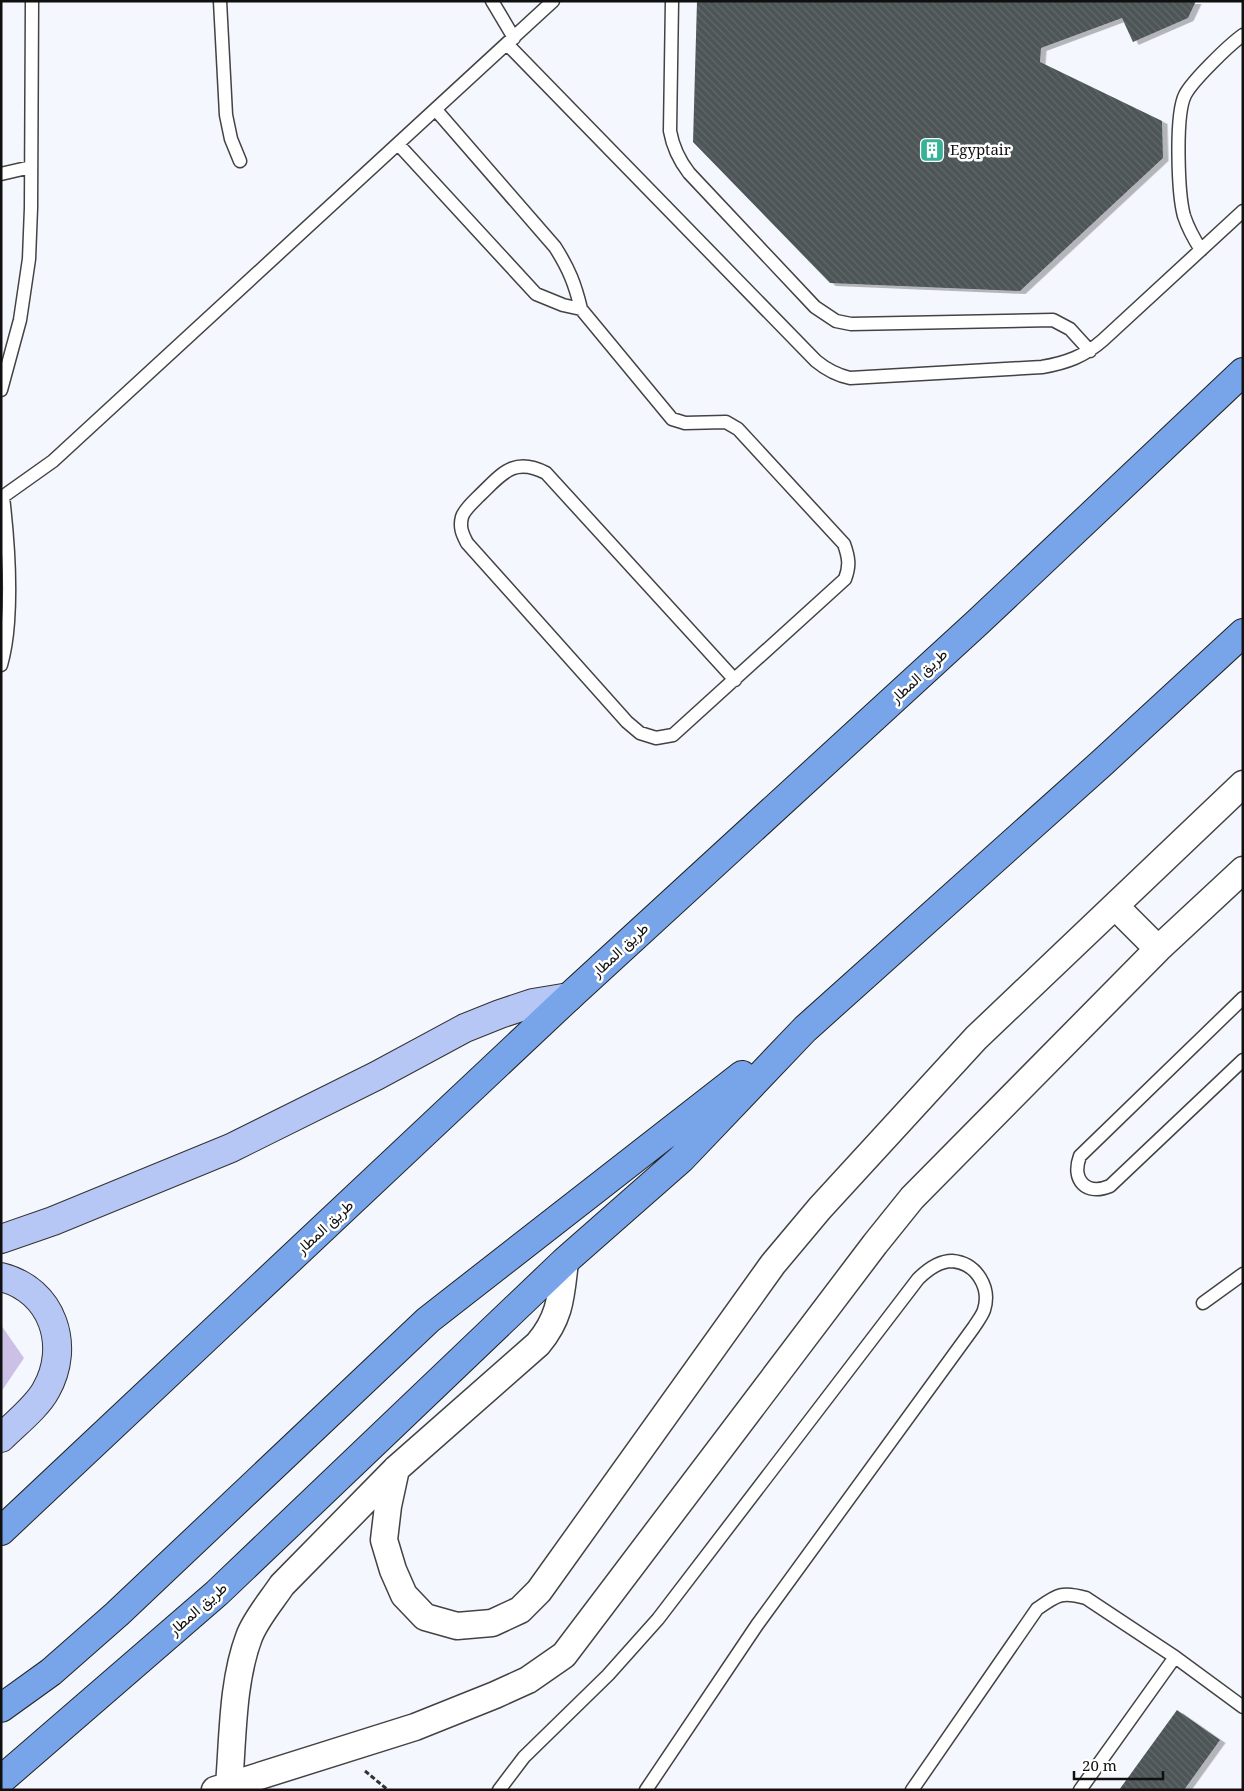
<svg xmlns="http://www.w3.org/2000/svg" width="1244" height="1791" font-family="'Noto Serif',Vazirmatn,serif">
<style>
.green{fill:#cdc0e6}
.building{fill:url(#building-back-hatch);filter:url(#shadow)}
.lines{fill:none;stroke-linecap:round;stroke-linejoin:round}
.service-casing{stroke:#434343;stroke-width:15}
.minor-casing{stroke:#434343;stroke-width:29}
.secondary-casing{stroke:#323232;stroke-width:30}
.primary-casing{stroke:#212121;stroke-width:30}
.path{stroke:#323232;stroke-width:3;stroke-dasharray:5 2.5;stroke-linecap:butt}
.service{stroke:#fff;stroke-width:12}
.minor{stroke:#fff;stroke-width:26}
.secondary{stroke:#b6c7f6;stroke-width:28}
.primary{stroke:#78a5ea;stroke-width:28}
.labels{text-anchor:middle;stroke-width:5;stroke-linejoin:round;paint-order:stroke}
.poi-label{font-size:15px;fill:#101010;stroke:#fff;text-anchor:start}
.street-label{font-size:15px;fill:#101010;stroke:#fff}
</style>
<defs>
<pattern id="building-back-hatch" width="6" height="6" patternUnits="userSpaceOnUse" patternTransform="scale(1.25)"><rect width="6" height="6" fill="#4d5557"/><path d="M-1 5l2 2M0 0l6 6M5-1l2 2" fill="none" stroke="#62696a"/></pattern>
<filter id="shadow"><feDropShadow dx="5.5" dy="3" stdDeviation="0" flood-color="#0004"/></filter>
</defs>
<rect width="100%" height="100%" fill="#f4f7fe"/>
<path class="green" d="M1 1325 24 1358 1 1392Z"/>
<path class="building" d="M697 1H1196L1188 18 1133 42 1122 18 1041 48 1040 62 1162 121 1163 158 1020 291 830 283 693 142Z
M1177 1710 1220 1740 1184 1790H1119Z"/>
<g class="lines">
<defs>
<path id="service" d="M220 1 226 115 231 139 240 161
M492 1 514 38
M672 1 670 131C673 148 679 160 689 173L815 307 836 321 851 324 1053 320 1070 329 1090 351
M507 44 816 361C827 370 836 375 850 378L1042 367C1066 363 1085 356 1103 340L1243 211
M436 110 555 247C569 269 575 284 581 309L672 419 685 423 726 422 738 429 844 544C849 558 850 566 845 579L673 735 656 738 640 733 627 722 467 543C463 535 459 528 462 517 464 510 473 502 479 496 501 475 513 456 546 473L735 680
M398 144 536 294 563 305 581 309
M1 174 31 167
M1201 250C1194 239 1188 228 1184 216 1178 194 1175 115 1185 95 1192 81 1229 45 1243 35
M1 390 20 320 29 259 31 208 32 1
M1 498 53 461 553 1
M1 665C5 651 7 636 8 622 11 580 8 539 3 497
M1243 998 1080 1156C1071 1180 1086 1196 1110 1186L1243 1060
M1203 1303 1243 1274
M499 1790 524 1757 608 1675 658 1619 918 1279C927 1270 938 1261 952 1261 977 1263 991 1288 984 1310 982 1316 977 1322 974 1327L757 1625 646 1790
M912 1790 1037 1609C1057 1595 1061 1591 1086 1598L1175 1657 1243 1707
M1080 1790 1175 1657"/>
<path id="minor" d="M1115 906 1158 949
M396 1469 388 1506 384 1540 393 1570 404 1595 425 1617 457 1626 492 1623 520 1610 539 1591 773 1264 820 1208 976 1038 1243 784
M229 1785C233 1738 232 1682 249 1637 255 1620 272 1600 282 1585L396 1469 538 1344C561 1317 561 1295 565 1261
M215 1790 415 1727 495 1695 528 1680 564 1655 875 1244 912 1198 1158 949 1243 870"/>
<path id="secondary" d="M1 1239 53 1221 231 1148 376 1076 465 1028 500 1014 533 1003 569 997
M1 1277C53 1290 71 1346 46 1390 37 1407 15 1424 1 1438"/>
<path id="primary" d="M1 1531 569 997 978 622 1243 372
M1 1708 51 1672 117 1614 428 1320 742 1075
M1 1780 217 1593 565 1261 681 1159 805 1029 1103 762 1243 633"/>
</defs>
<use href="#service" class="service-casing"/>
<use href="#minor" class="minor-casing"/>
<use href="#secondary" class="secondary-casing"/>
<use href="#primary" class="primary-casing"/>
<path class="path" d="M365 1771 388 1790"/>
<use href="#service" class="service"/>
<use href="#minor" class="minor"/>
<use href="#secondary" class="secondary"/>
<use href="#primary" class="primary"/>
</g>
<defs>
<symbol id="building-square" viewBox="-11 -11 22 22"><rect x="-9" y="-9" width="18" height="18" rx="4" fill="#36b299" stroke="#fff"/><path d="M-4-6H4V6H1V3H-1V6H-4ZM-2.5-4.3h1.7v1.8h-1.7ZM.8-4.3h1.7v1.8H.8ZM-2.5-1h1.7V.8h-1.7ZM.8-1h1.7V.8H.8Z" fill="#fff"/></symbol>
</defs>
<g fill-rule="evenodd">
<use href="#building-square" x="918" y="136" width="28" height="28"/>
</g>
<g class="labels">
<g class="poi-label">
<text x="950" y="155">Egyptair</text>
</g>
<g class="street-label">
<text transform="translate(919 676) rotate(-43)" y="5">طريق المطار</text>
<text transform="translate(620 950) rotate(-43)" y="5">طريق المطار</text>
<text transform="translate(325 1227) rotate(-43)" y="5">طريق المطار</text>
<text transform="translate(198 1609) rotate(-41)" y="5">طريق المطار</text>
</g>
</g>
<rect width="1244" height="1791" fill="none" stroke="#101010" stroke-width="5"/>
<path d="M1074 1771v8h89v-8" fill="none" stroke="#101010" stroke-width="2.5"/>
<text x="1082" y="1771" font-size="15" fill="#101010" stroke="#ffffff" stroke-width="4" paint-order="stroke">20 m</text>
</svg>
